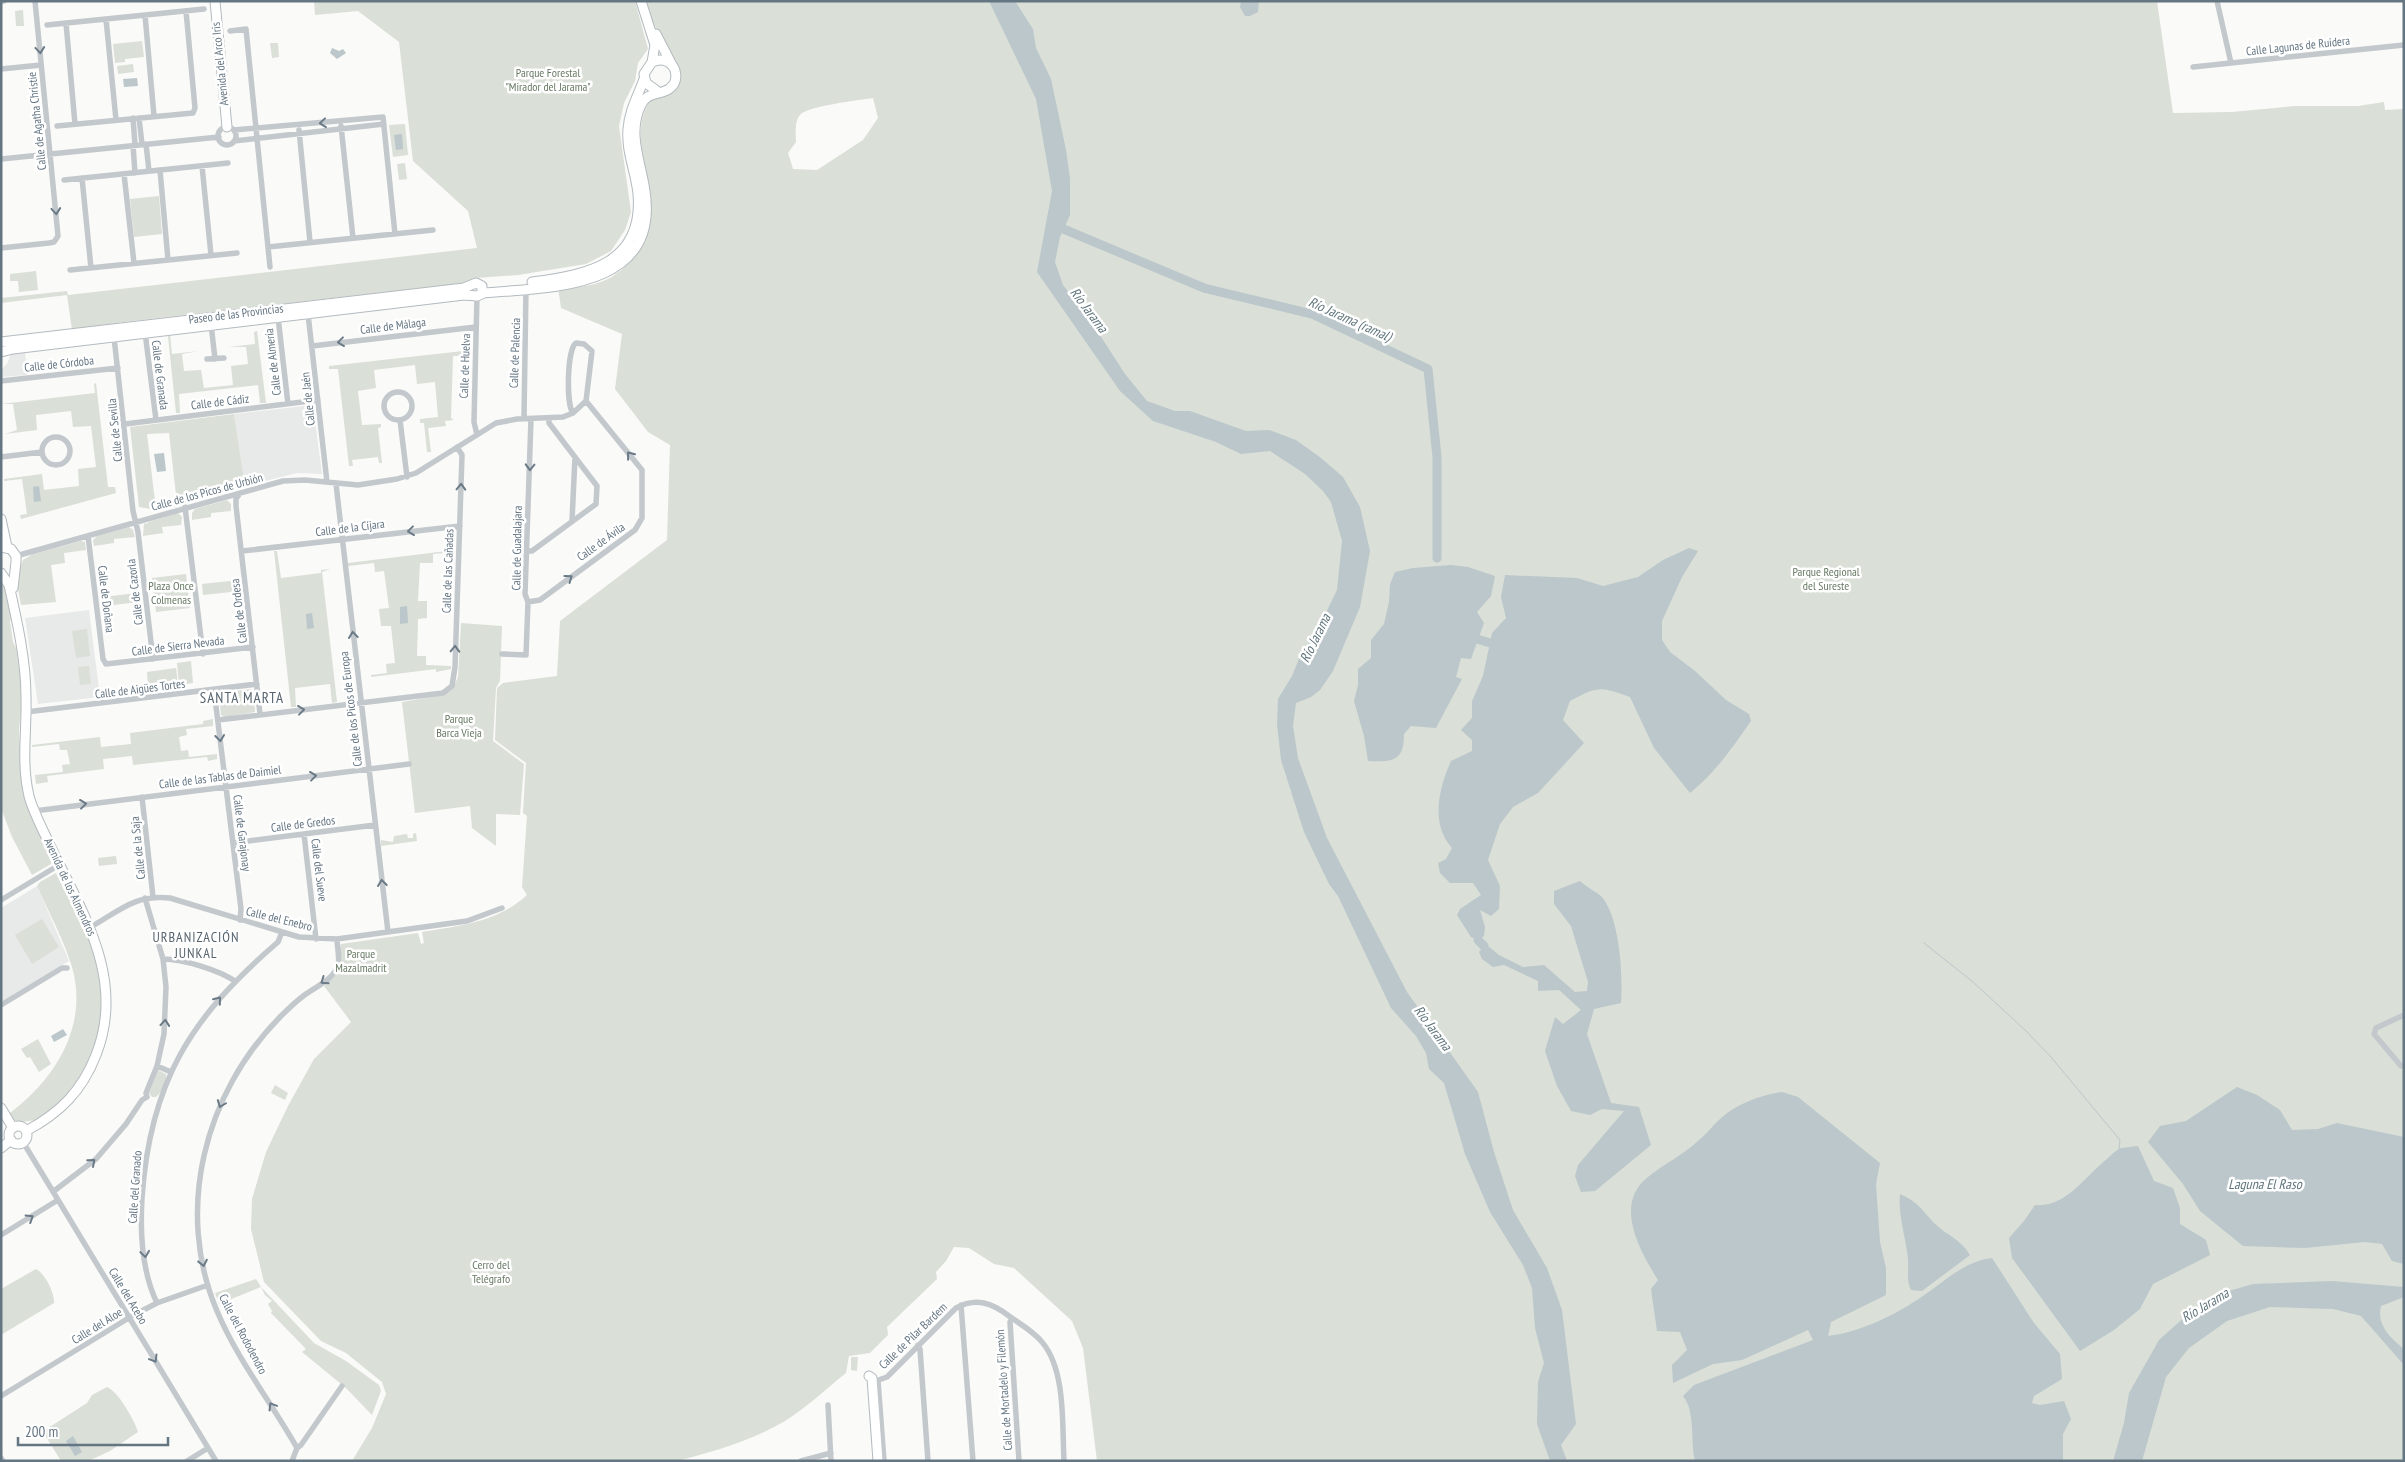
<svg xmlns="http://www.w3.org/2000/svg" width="2405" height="1462" font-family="'PT Sans Narrow',sans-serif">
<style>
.built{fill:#e8e9e9}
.green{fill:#dadfd7;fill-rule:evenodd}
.water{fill:#bbc7cb}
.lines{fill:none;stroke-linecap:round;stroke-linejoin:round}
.stream{stroke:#bbc7cb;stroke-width:1}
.river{stroke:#bbc7cb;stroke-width:9}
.secondary-casing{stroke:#b3babf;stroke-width:11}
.street{stroke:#c3c8cc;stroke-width:5.5}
.secondary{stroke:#fff;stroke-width:9}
.oneway{stroke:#6a7a87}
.labels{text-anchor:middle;stroke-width:5;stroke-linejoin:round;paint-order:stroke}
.street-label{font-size:12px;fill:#657683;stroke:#fff}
.park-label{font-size:12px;fill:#687a64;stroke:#fff}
.water-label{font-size:14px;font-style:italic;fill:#60757c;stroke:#fff}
.neighbourhood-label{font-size:14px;letter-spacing:1px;fill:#57646e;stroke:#fff}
.quarter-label{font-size:15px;letter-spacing:1px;fill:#57646e;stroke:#fff}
</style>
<rect width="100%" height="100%" fill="#fafaf8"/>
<path class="built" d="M25 352 27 375 1 377V371L8 362 11 353Z
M313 405 322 474 297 473 245 486 234 414Z
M89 610 100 697 38 704 25 618Z
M37 886 69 961 1 1002V908Z"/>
<path class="green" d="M314 1H635L648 49 638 63 635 81 624 103 619 126 631 212 625 230 611 251 586 264 518 275 476 278 464 283 123 322 72 330 67 295 1 303V298L67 291 68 295 477 248 468 211 413 161 399 42 358 11 315 15Z
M644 1H2157L2173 113 2232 112 2295 106H2358L2384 102 2385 110 2404 109V1461H1097L1083 1348 1072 1321 1014 1268 994 1264 969 1248 954 1247 946 1261 936 1272 937 1279 887 1327 888 1335 870 1353 849 1356 846 1373C826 1389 806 1408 785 1421 751 1441 714 1452 676 1461H352L372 1428 386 1394 382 1382 346 1353 321 1341 264 1282 251 1229 252 1199 266 1152 288 1106 314 1059 351 1022 324 986C350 965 335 968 341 944L418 933 421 944 424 943 422 932C459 926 498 922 527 895L522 887 527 816 523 813 526 763 495 740 497 688 503 683 557 676 560 621 667 540 670 445 648 432 615 389 622 334 561 308 558 287C586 288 607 285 628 264 683 208 618 150 650 101L672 92 680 80V70L652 21ZM873 98 878 118 863 140 817 170 793 169 788 153 796 142C796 134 794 122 800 115 807 106 860 100 873 98Z
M23 10 24 26H16L15 11Z
M142 41 144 57 125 59V62L115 63 113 44Z
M270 43H278L279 57 272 58Z
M133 64 134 72 118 74 117 66Z
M405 124 408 155 393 157 389 125Z
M405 163 407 179 399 180 397 164Z
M159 196 162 234 134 237 130 199Z
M36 271 38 290 19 292 18 281H10V274Z
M257 331 266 403H260L258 385 179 394 180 413H176L168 336 170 335 172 354 199 351 182 354 184 371 201 370 204 388 233 385 231 366 248 364 246 347H229L255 344 254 332Z
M463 351 464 356H453L451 418 454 420 445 421 446 426 428 428 431 452H427L424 423H420V419L438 417 435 382 417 384 415 365 374 370 376 388 358 391 362 425 381 424V427L378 428 382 463H379L378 457 352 460 353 466H349L338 369H329V366Z
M96 383 108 487H115L116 493 21 519 20 515 27 514 22 479 4 481V479L42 474 44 490 79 486 78 469 96 467 91 426 73 427 71 411 36 415 37 430 5 434 17 430 13 404H1L95 393 94 384Z
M234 414 245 486 177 504 169 433 147 434 156 510 139 507 130 427Z
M227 500 231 504V511L211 513V517L192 520V513L195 509Z
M178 513 182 517 181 525 162 527 163 533 143 536 144 523 146 524 149 522Z
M129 527 133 530 135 537 114 539V543L94 546 93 540 97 536Z
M81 541 85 542 86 550 64 553 65 563 51 565 56 602 21 605C17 583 15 583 23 560L33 554Z
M455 550V552L433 554V563H420L418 601H427V618L418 619 417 656H426V665L451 666V669L436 672V669L371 677V675L387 673 386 664 395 663 391 626H381L379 609 389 608 384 571 375 572 374 563 348 566V563Z
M274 551H277L281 578 321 573V570L330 569 322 572 337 702 332 703 330 684 295 688 296 707H291Z
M186 574 190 608 156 612 152 578Z
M1 579 4 583 12 615 10 622 13 642 16 648 21 680 22 702 19 730 21 769 52 859 51 864 32 875 12 837 1 808Z
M239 580 240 591 203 595 202 584Z
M137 593 138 602 105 606 103 597Z
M461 623 502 626 500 681 496 688 493 741 524 764 520 815 496 814V846L472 828 470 806 415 813 402 702 442 695 454 686 458 677Z
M87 629 90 656 76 658 72 631Z
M191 661 193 683 179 685 177 663Z
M89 666 91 684 80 685 78 667Z
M176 668 178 683 148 687 147 672Z
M251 689 254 692 255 712 225 717 221 715 219 693Z
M213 719V726L186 729 187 735 179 737 181 751 188 750 189 757 217 754V759L208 761 207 757 133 765 132 756 103 759 104 769 47 776 48 782 36 784 35 775 63 772 62 765 70 764 67 750H60L59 744 32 747V745L100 737 101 747 131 744 130 733 203 724V721Z
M416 833 417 841 381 846V840L393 842 394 836 407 834 408 838H413V834Z
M116 856 117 864 99 866 98 858Z
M56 873 64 890 70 895C79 915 90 934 96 954 111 1009 99 1056 63 1100 52 1114 33 1126 14 1120L10 1113C55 1079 89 1026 72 967 64 940 49 913 37 886L40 882Z
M42 919 59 947 32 964 15 935Z
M38 1039 51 1064 39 1072 30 1057 27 1058 21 1049Z
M158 1070 166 1074C167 1080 162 1093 156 1097H152L149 1093Z
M275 1085 288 1093 285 1100 271 1093Z
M36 1269C45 1273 55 1294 54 1303L1 1335V1289Z
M256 1279 261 1287 314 1343 346 1361 379 1385 381 1391 372 1415 346 1388 302 1352 306 1349 271 1313 272 1311 268 1304 272 1301 265 1295 261 1287 219 1304 215 1293Z
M851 1357H858L857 1371 851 1370Z
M107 1387C118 1391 135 1421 138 1432L110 1451 88 1461H61L45 1435V1430L87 1403 92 1395Z"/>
<path class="water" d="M989 1H1015L1033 29 1036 48 1051 79 1066 150 1070 179V215L1060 237 1055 262 1063 285 1087 315 1125 374 1147 401 1175 411H1190L1246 431 1269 430 1296 440 1321 458 1343 477 1360 507 1370 551 1360 607 1333 671 1320 690 1311 697 1296 703 1293 726 1298 758 1327 838 1407 992 1478 1092 1494 1152 1513 1210 1547 1268 1562 1310 1576 1424 1561 1445 1567 1461H1550L1537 1424 1538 1382 1544 1363 1535 1328 1532 1288 1523 1265 1490 1212 1465 1154 1444 1083 1429 1069 1426 1053 1416 1036 1391 1008 1338 896 1329 884 1304 832 1281 760 1277 724 1278 699 1292 676 1301 654 1316 633 1337 590 1342 541 1331 502 1323 491 1305 474 1270 451 1241 454 1216 442 1153 421 1120 391 1037 272 1052 191 1036 99Z
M1241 1H1259L1258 12 1250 16H1245L1240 7Z
M332 48 339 51 343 49 346 53 337 59 330 53Z
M137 78 138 86 124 87 123 79Z
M402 134 403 149 396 150 394 135Z
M164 453 166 471 157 472 154 454Z
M39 486 41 501 34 502 33 487Z
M1689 548 1698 551 1682 577 1662 621V640L1670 652 1695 671 1726 700 1749 714 1751 721C1732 748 1716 772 1690 793L1654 748 1630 697C1600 686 1598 686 1570 701L1563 720 1584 743 1538 793 1513 807 1500 824 1488 860 1500 886 1499 909 1491 916 1480 910 1485 927 1484 936 1478 940 1471 937 1457 915 1460 909 1481 895 1473 883H1450L1440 873 1438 863 1446 859 1452 848C1430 824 1439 788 1451 761L1472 751V740L1461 730 1472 718V701L1483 676 1492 633 1506 618 1501 597 1505 575 1577 578 1603 586 1638 577 1663 560Z
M1451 565 1468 567 1495 576 1491 596 1477 612 1484 623 1471 659 1461 658 1456 677 1462 679 1436 728 1411 726 1404 734C1404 762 1392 762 1368 761L1364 736 1354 701 1358 685V669L1371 658V640L1384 624 1389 602 1390 584 1395 572 1413 568Z
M407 606 408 623 400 624V607Z
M312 613 314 628 307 629 306 614Z
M1580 881C1585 886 1598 893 1602 897 1620 919 1623 976 1621 1003L1594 1009 1587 1034 1611 1103 1639 1107 1651 1145 1595 1191 1581 1192 1575 1176 1578 1165 1624 1111 1602 1109 1590 1115 1571 1111 1557 1086 1545 1051 1555 1017 1563 1024 1581 1010 1559 990 1538 991V981L1504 965 1493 967 1482 959 1479 952 1484 946H1488L1499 955 1523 967 1544 965 1575 992 1587 991 1588 982 1571 926 1554 904V891Z
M63 1029 67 1035 54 1042 51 1036Z
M2237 1087 2257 1095 2280 1110 2292 1130 2318 1129 2337 1123 2404 1137V1264L2392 1261 2382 1244 2365 1242 2305 1248 2243 1246 2200 1211 2183 1184 2148 1142 2160 1126 2186 1121Z
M1782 1092 1798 1097 1880 1163 1876 1184 1880 1242 1886 1268V1295L1831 1322 1828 1336C1861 1332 1895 1315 1923 1296 1945 1281 1965 1261 1992 1258L2034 1323 2060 1354 2062 1379 2034 1396 2032 1403 2040 1405 2064 1401 2071 1419 2063 1434V1461H1695C1690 1441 1696 1412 1683 1396L1694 1385 1813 1340 1808 1330 1742 1360 1713 1364 1673 1383 1672 1365 1687 1350 1680 1332 1657 1331 1651 1289 1658 1280C1640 1251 1613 1204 1648 1177 1664 1164 1683 1155 1698 1141 1706 1135 1712 1126 1720 1119 1736 1104 1761 1095 1782 1092Z
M2138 1146 2154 1181 2173 1188 2180 1208V1224L2206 1240 2210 1255 2153 1284 2140 1309 2114 1330 2080 1351 2012 1258 2009 1238 2024 1221 2035 1205C2066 1208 2085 1176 2107 1159 2110 1156 2115 1151 2119 1149 2124 1147 2132 1147 2138 1146Z
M1900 1194C1918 1202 1922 1210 1935 1224 1948 1236 1960 1239 1970 1255L1922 1291 1911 1290C1906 1280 1909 1270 1908 1259 1906 1237 1898 1217 1900 1194Z
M2332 1281 2404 1287V1297L2381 1306C2376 1325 2391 1338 2404 1349V1365L2361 1316 2333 1309 2270 1307 2227 1321 2189 1348 2166 1377 2142 1461H2113L2124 1423 2129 1393 2159 1340 2188 1314 2222 1293 2253 1284Z
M73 1436 82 1452 75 1456 66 1441Z"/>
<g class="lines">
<path class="stream" d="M1924 943 1973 982 2025 1030 2051 1057 2120 1140 2119 1149"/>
<path class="river" d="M1054 225 1204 288 1312 314 1428 369 1437 457V558
M1477 639 1490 643
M1478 940 1484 946"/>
<defs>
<path id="secondary" d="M215 1 227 127
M641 1 655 45 652 62
M656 34 672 65
M532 282C587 275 644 264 638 194 636 172 626 152 628 129 629 111 638 96 644 79
M1 342 464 288 476 283 482 286V293
M1 352 13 349 464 295 477 296 484 293C550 287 660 290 645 191 641 162 627 133 641 105 648 91 658 96 669 89 679 82 678 66 666 61 661 59 657 60 652 62L644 74 646 83 657 91
M1 519 7 547
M1 547 11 549 16 556V562L13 588
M1 573 9 585C17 621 26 660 26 697 27 731 21 762 29 796 33 811 41 826 48 841 80 909 127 977 96 1055 82 1091 60 1113 26 1131
M1 1108 13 1128
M9 1135a9 9 0 1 1 18 0a9 9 0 1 1-18 0Z
M1 1148 11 1140
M869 1376 872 1378 878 1461"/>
</defs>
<use href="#secondary" class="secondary-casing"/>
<path class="street" d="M2217 1 2231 63
M1 2 4 1
M145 15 154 116
M106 19 116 120
M66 23 75 124
M47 25 204 9
M230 31 246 29 270 267
M2193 67 2404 45
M1 69 41 65
M133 118 135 145
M139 118 142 144
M57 126 193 113 195 108 186 11
M341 126 353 238
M218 136a9 9 0 1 1 18 0a9 9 0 1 1-18 0Z
M234 130 383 117 395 234
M299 130 310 242
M234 141 384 124
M146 144 149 171
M133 145 135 173
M1 159 219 137
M202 166 211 255
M160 170 168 260
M124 174 134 263
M82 178 91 268
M64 180 228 163
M268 247 433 230
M1 248 49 243 54 242 58 236 35 1
M70 270 237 253
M477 296 474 422 477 435
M308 314 327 482
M278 317 288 404
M211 324 215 359
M145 332 156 420
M114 337 133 511 138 532 153 659
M312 346 476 327
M207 359 224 358
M1 381 118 368
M384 406a14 14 0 1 1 28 0a14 14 0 1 1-28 0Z
M573 413C566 404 567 349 576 343L584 344 592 351 586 401
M524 418 526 288
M400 420 407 477
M125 424 318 400
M42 451a14 14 0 1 1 28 0a14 14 0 1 1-28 0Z
M1 457 42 452
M336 484 388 932
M240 493 236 499V506L260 714
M185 507 203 654
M572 521 575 457
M88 536 103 659 106 664 253 647
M242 551 460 526
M526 551H532L596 504 597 486 549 423V418
M16 556 283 481 305 480 358 485 397 479 416 473 496 423 517 419 563 417 573 413 586 401
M528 602 540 600 635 530 642 518V470L586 401
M502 654 526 655 528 602 525 594 531 419
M214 690 241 909 240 920
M26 712 257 684
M218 720 443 693 452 686 455 667 462 455 457 447
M142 797 153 897
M34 811 409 764
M304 834 316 939
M233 843 375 825
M1 900 59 865
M89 928C118 912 134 894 170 898L299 937 337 939 467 921 502 908
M163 959C183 959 218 970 235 981
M1 1005 62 968H67
M2404 1015 2376 1028 2374 1034 2401 1066 2404 1065
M157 1066 171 1072
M23 1142 216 1461
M54 1191 96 1159 126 1124 142 1100 147 1097 146 1093 157 1066 164 1034 166 987 163 959 145 898
M1 1235 58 1200
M157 1303C142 1272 140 1231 142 1198 150 1081 191 1017 278 942L282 932
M961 1305 973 1461
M1012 1318 1010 1322 1019 1461
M918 1345 920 1349 928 1461
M878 1381 884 1461
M873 1382 887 1377 956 1308C976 1297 992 1303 1009 1316 1020 1324 1033 1331 1042 1342 1066 1370 1062 1425 1064 1461
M1 1396 132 1316 157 1303 208 1285
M828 1405 831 1461
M297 1448C271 1402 237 1359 217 1311 174 1210 205 1093 280 1017 287 1010 294 1003 302 997 313 988 334 980 338 965 340 957 337 947 337 939
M1 1458 3 1461
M187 1461 208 1448
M292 1461 297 1448 301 1445 342 1386
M801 1461 831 1453"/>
<use href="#secondary" class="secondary"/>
</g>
<defs><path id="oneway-chevron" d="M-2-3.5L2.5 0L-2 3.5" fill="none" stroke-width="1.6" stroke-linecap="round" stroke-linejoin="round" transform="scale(1.25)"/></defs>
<g class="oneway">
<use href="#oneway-chevron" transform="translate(40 50) rotate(85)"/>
<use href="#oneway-chevron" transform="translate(323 123) rotate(174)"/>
<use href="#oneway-chevron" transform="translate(56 211) rotate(85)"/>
<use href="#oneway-chevron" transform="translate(341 342) rotate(173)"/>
<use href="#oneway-chevron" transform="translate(630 455) rotate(-128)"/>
<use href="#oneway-chevron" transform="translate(530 467) rotate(92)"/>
<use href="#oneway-chevron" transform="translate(461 487) rotate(-88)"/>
<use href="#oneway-chevron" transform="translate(411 531) rotate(173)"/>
<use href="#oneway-chevron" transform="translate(569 578) rotate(-36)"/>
<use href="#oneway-chevron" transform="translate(353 635) rotate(-97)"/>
<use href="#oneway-chevron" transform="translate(455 649) rotate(-88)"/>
<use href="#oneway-chevron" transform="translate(301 710) rotate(-7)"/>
<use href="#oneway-chevron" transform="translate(220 738) rotate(83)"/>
<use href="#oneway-chevron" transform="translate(313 776) rotate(-7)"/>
<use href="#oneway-chevron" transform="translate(83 804) rotate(-7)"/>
<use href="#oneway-chevron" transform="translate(382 883) rotate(-97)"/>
<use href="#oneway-chevron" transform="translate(324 981) rotate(145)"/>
<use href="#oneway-chevron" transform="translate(218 1000) rotate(-51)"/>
<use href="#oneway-chevron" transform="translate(165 1023) rotate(-85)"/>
<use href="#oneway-chevron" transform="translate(221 1104) rotate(111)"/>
<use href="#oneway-chevron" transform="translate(92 1162) rotate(-41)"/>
<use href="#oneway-chevron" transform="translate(30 1218) rotate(-32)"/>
<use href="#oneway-chevron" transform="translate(145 1254) rotate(82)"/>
<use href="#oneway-chevron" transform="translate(203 1263) rotate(79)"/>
<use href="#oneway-chevron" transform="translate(154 1359) rotate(59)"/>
<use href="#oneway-chevron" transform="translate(272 1406) rotate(-121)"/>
</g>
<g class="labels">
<g class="street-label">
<text transform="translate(2298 46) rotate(-6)" y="4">Calle Lagunas de Ruidera</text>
<text transform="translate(220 64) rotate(-96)" y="4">Avenida del Arco Iris</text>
<text transform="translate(37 121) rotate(-96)" y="4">Calle de Agatha Christie</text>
<text transform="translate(236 314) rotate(-7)" y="4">Paseo de las Provincias</text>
<text transform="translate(393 326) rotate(-7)" y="4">Calle de Málaga</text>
<text transform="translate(515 353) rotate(-88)" y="4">Calle de Palencia</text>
<text transform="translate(273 362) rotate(-97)" y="4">Calle de Almería</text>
<text transform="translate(59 364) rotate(-6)" y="4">Calle de Córdoba</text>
<text transform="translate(465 366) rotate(-88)" y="4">Calle de Huelva</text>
<text transform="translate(160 375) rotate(83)" y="4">Calle de Granada</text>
<text transform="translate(308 399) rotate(-96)" y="4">Calle de Jaén</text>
<text transform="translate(220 402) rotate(-7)" y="4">Calle de Cádiz</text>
<text transform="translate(115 430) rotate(-96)" y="4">Calle de Sevilla</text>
<text transform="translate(207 492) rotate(-15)" y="4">Calle de los Picos de Urbión</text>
<text transform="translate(350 528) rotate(-7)" y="4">Calle de la Cíjara</text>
<text transform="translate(601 542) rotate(-36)" y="4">Calle de Ávila</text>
<text transform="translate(517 548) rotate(-89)" y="4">Calle de Guadalajara</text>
<text transform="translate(448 571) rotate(-88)" y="4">Calle de las Cañadas</text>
<text transform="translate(135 592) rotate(-97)" y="4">Calle de Cazorla</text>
<text transform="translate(106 599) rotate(83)" y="4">Calle de Doñana</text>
<text transform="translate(239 611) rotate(-97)" y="4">Calle de Ordesa</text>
<text transform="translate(178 646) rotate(-7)" y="4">Calle de Sierra Nevada</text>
<text transform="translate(140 689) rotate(-7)" y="4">Calle de Aigües Tortes</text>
<text transform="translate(351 709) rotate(-97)" y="4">Calle de los Picos de Europa</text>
<text transform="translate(220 777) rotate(-7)" y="4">Calle de las Tablas de Daimiel</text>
<text transform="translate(303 824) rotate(-7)" y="4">Calle de Gredos</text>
<text transform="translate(242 833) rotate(83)" y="4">Calle de Garajonay</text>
<text transform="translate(138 848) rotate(-96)" y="4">Calle de la Saja</text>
<text transform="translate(319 870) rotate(83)" y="4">Calle del Sueve</text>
<text transform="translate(70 887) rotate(65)" y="4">Avenida de los Almendros</text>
<text transform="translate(279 919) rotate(14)" y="4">Calle del Enebro</text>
<text transform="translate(135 1187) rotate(-86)" y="4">Calle del Granado</text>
<text transform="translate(128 1296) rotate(59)" y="4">Calle del Acebo</text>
<text transform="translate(97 1326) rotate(-32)" y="4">Calle del Aloe</text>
<text transform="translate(243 1334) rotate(62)" y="4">Calle del Rododendro</text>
<text transform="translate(913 1336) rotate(-44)" y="4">Calle de Pilar Bardem</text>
<text transform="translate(1004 1390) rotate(-94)" y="4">Calle de Mortadelo y Filemón</text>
</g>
<g class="park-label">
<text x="548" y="77">Parque Forestal<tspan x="548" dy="14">"Mirador del Jarama"</tspan></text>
<text x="1826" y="576">Parque Regional<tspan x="1826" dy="14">del Sureste</tspan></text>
<text x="171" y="590">Plaza Once<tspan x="171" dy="14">Colmenas</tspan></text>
<text x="459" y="723">Parque<tspan x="459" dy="14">Barca Vieja</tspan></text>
<text x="361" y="958">Parque<tspan x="361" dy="14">Mazalmadrit</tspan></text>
<text x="491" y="1269">Cerro del<tspan x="491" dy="14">Telégrafo</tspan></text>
</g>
<g class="water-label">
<text transform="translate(1089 310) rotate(53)" y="5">Río Jarama</text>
<text transform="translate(1350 319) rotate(24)" y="5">Río Jarama (ramal)</text>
<text transform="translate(1315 638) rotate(-64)" y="5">Río Jarama</text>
<text transform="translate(1433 1028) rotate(53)" y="5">Río Jarama</text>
<text x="2265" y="1189">Laguna El Raso</text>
<text transform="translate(2205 1305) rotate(-31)" y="5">Río Jarama</text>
</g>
<g class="neighbourhood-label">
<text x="196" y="942">URBANIZACIÓN<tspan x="196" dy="16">JUNKAL</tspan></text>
</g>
<g class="quarter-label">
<text x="242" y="703">SANTA MARTA</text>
</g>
</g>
<rect width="2405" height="1462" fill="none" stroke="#657683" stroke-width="5"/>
<path d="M18 1437v8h150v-8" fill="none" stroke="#657683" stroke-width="2.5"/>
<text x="25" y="1437" font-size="15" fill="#657683" stroke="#ffffff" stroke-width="4" paint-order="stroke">200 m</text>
</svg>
